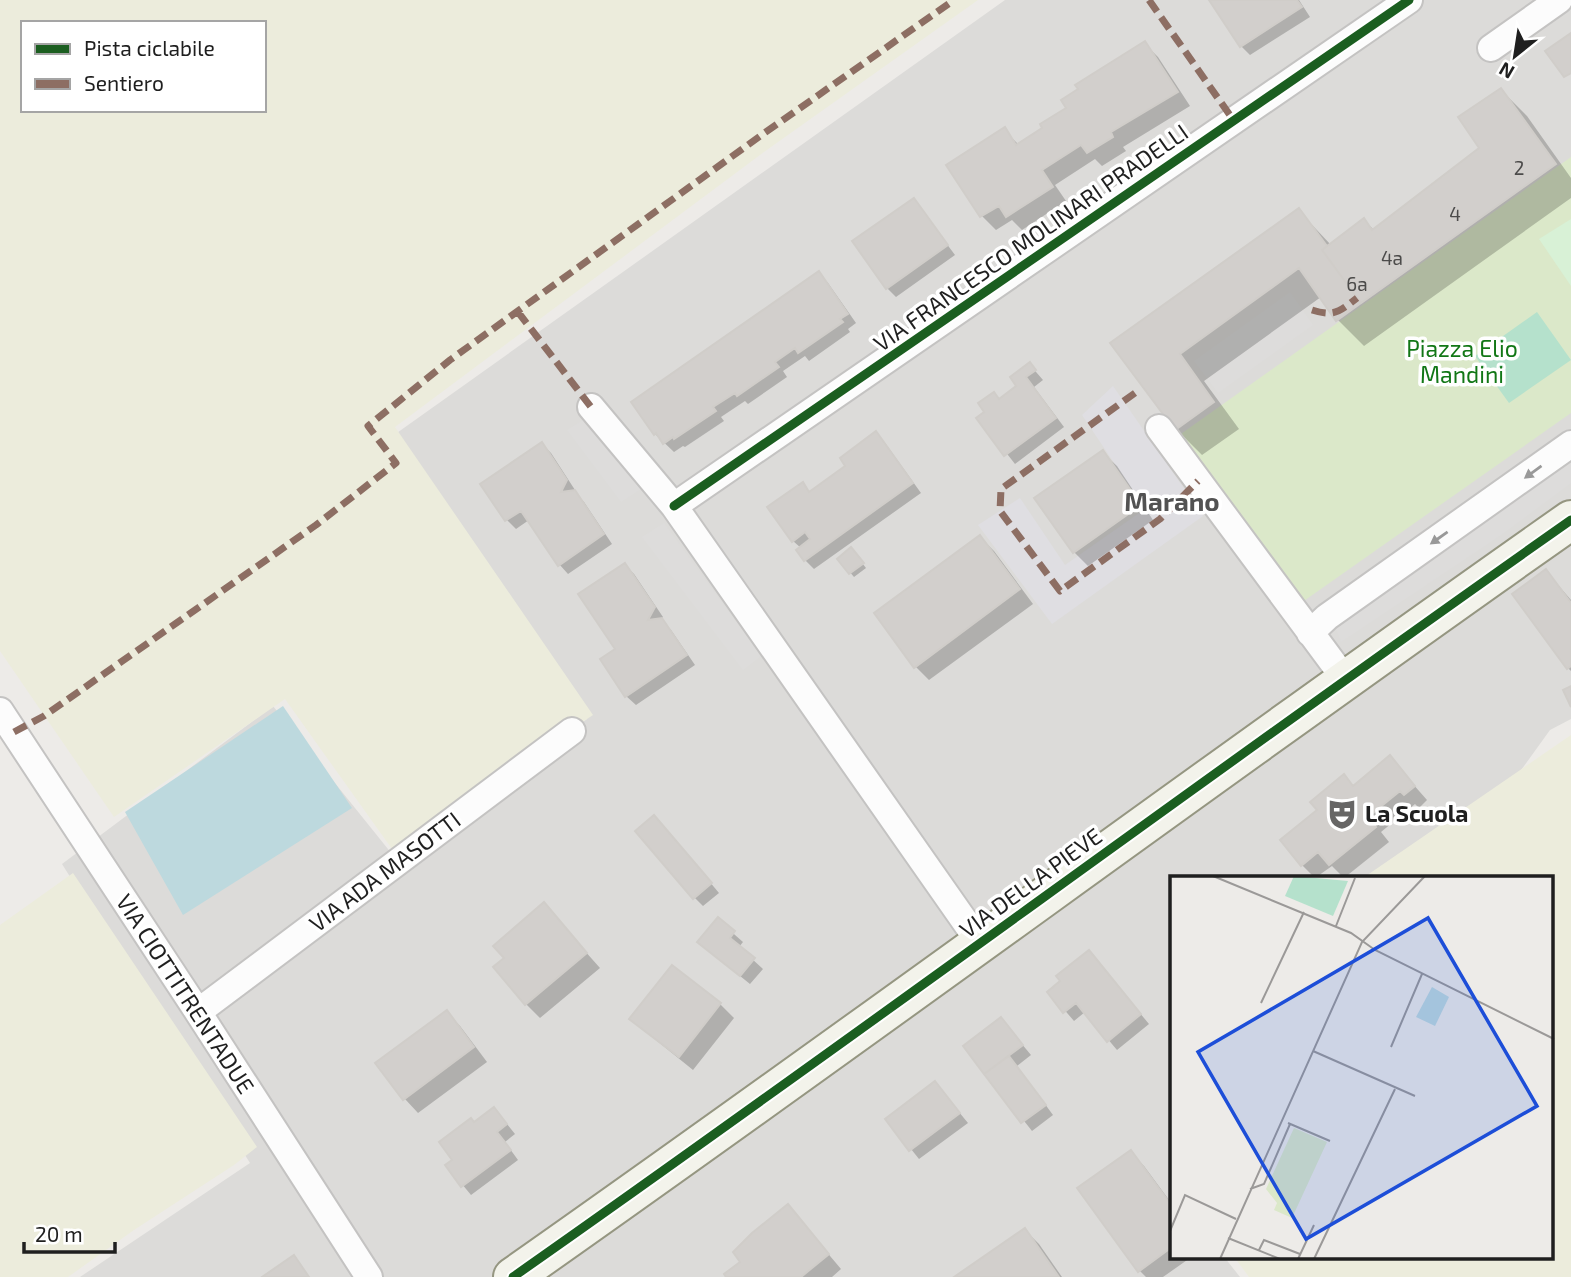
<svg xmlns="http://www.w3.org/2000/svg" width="1571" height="1277" font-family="'Exo 2',sans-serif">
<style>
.residential{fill:#dcdbd9}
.farmland{fill:#ececdc;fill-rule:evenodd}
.grass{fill:#dbe8c9}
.park{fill:#d8f1d6}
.pitch{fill:#b5e1cc}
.parking{fill:#dddcdb}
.plaza{fill:#dfdee2}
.water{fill:#bdd9de}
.shadow{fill:#0003}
.building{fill:#d2cfcc;stroke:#d0cdc9;stroke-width:2}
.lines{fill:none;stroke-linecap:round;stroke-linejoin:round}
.street-casing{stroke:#c4c3c2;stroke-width:30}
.secondary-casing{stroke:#959681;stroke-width:42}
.street{stroke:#fcfcfc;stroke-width:26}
.secondary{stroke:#f3f3eb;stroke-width:38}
.quiet{stroke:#8d6e63;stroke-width:7;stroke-dasharray:14 7;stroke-linecap:butt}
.cycleway-casing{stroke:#fff;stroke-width:13}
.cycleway{stroke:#1b5e20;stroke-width:9}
.oneway{fill:#999}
.labels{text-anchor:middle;stroke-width:7;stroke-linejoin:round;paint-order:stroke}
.number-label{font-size:19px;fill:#4c4b4a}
.street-label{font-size:23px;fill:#1f1f1f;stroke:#fff}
.park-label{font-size:23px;fill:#127716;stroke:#fff}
.poi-label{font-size:23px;font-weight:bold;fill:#1f1f1f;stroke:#fff;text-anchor:start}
.quarter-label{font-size:26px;font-weight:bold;fill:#525252;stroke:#fff}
.inset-road{fill:none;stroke:#9b9998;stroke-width:2}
.view{fill:#1d4ed8;fill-opacity:0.15;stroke:#1d4ed8;stroke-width:3.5}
.inset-edge{fill:none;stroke:#1f1f1f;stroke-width:3.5}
</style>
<rect width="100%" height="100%" fill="#edebe8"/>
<path class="residential" d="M1005 0H1571V719L1550 730 1501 798 1403 878H1172V1258H1225L1240 1277H80L250 1163 62 864 273 706 396 859 587 719 387 440Z"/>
<path class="farmland" d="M0 0H978L764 152 395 427 593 715 392 849 285 699 114 817 0 651ZM23 23H264V110H23Z
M1571 735V1277H1249L1235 1258H1552V878H1363Z
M73 873 257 1147 234 1165 134 1230 68 1277H0V925Z"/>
<path class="grass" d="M1571 157V413L1301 603 1178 436Z"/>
<path class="park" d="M1571 219V286L1539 239Z"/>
<path class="pitch" d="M1537 312 1571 360 1509 403 1475 356Z"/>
<path class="parking" d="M1290 292 1313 325 1218 393 1194 361Z
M588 417 641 489 621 502 567 430Z
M1571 428V483L1501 535 1341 642 1326 601Z
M664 523 761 656 743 670 642 537Z"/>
<path class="plaza" d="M1113 386 1203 516 1052 624 978 525 1020 498 1065 565 1145 509 1082 415Z"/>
<path class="water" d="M283 706 352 808 183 915 125 812Z"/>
<path class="shadow" d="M1212 0H1299L1310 17 1250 55 1241 46Z
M1144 43 1158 57 1190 106 1123 147 1126 151 1102 166 1095 159 1055 185 1066 201 1022 230 1012 220 996 230 982 216 949 166 1004 130 1019 145 1068 108Z
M1501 90 1527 116 1571 178V198L1364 346 1338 320 1321 297 1204 381 1239 429 1202 455 1176 429 1113 343 1298 210 1331 245 1364 220 1374 230 1481 148Z
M914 200 955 255 896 297 887 288Z
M819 273 828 283 856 323 848 329 850 332 809 361 805 356 783 371 787 377 748 404 745 401 721 417 724 421 685 447 683 446 674 452 655 434 633 402Z
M1030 365 1043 380 1034 387 1064 427 1015 464 979 418 1019 386Z
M876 434 885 443 921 493 814 569 805 560 798 550 801 548 793 541 803 485 811 493 848 467Z
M542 444 551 453 575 490 574 492 584 502 612 544 568 574 559 564 529 520 516 529 507 520Z
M1103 453 1117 466 1153 520 1088 566 1074 552Z
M980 537 994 551 1033 604 929 680 915 666Z
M855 554 866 568 854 577 839 559Z
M625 565 634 574 663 617 661 620 671 630 695 665 636 705 626 696 602 660 618 650Z
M1546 571 1571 600V671L1568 668Z
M1390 758 1427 800 1419 808 1415 804 1381 832 1389 842 1344 878 1332 866 1315 878 1302 865 1354 787Z
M663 826 719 893 703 906 694 897Z
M544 905 600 968 540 1018 526 1004 506 958Z
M718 920 743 942 739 947 763 969 750 984 709 951Z
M1089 952 1149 1024 1117 1050 1085 1012 1074 1021 1049 992Z
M720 1004 734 1018 693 1070 646 1032 632 1019Z
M446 1012 460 1026 487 1062 418 1113 405 1099 378 1064Z
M1001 1019 1031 1055 1017 1066 1053 1115 1032 1131 965 1046Z
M935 1083 968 1123 919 1159 887 1119Z
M503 1119 515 1134 505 1142 518 1160 471 1195 447 1166 455 1160 475 1124Z
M1130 1152 1144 1166 1172 1204V1258H1190L1163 1277H1146L1139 1270Z
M788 1206 841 1269 832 1277H728Z
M1025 1230 1039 1244 1062 1277H957Z"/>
<path class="building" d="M1209 0H1297L1302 7 1240 47Z
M1571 33V73L1564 77 1545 51Z
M1145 41 1178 92 1111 132 1113 137 1087 153 1081 145 1042 170 1053 187 1006 217 999 206 980 217 946 165 1005 127 1016 145 1042 128 1040 124 1066 108 1061 100 1078 89 1075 85Z
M1501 88 1556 164 1361 303 1322 250 1364 218 1372 230 1479 148 1458 117Z
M914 198 948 245 886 289 852 241Z
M1299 208 1327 246 1322 250 1361 303 1336 321 1299 268 1180 354 1214 402 1175 430 1110 343Z
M819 271 848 314 840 319 843 322 798 353 795 348 775 362 779 367 737 396 735 393 713 407 716 411 674 439 673 437 663 444 656 433 654 435 631 402Z
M1030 362 1036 370 1026 377 1056 418 1004 456 976 418 984 412 978 403 994 392 999 399 1016 386 1010 377Z
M876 431 913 483 804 561 796 550 810 539 805 532 792 542 767 507 803 482 809 492 845 466 840 458Z
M542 442 567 480 561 492 575 490 604 534 558 566 521 511 505 521 480 484Z
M1103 450 1141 505 1073 553 1034 498Z
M980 535 1020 589 914 668 874 613Z
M851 547 864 563 849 574 837 559Z
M625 563 655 607 648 620 662 618 687 655 625 697 600 659 615 649 578 594Z
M1546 569 1571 603V666L1567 669 1512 594Z
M1571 686V707L1563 690Z
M1390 755 1415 786 1404 795 1400 791 1368 817 1376 827 1329 865 1318 852 1301 866 1280 840 1317 810 1310 802 1344 774 1353 786Z
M654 815 712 883 693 899 635 831Z
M544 902 587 953 525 1005 493 967 504 958 493 946Z
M718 917 735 931 730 938 755 958 740 976 697 942Z
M1089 950 1141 1014 1107 1042 1076 1003 1063 1013 1047 992 1060 981 1056 976Z
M672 965 721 1003 679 1057 629 1019Z
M447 1010 474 1047 403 1100 375 1063Z
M1001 1017 1023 1045 984 1074 963 1046Z
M1009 1056 1046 1105 1021 1123 984 1074Z
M935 1081 960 1113 909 1151 885 1119Z
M494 1107 507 1124 497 1132 511 1150 461 1187 445 1165 452 1160 439 1142 471 1118 474 1122Z
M1131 1150 1172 1206V1247L1138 1272 1077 1188Z
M788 1204 829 1254 801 1277H726L724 1274 740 1262 733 1252 752 1233Z
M1025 1228 1059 1277H954Z
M294 1255 309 1277H262Z"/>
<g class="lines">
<defs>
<path id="street" d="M1491 48 1559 0
M591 407 674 506 980 943
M1159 428 1345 679
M674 506 1409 0
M1310 633 1327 617 1571 444
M0 711 198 1012 369 1277
M198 1012 572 731"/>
<path id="secondary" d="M513 1277C868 1028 1216 769 1571 520"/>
</defs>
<use href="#street" class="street-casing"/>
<use href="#secondary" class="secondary-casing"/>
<use href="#street" class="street"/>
<use href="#secondary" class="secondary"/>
<path class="quiet" d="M1149 0 1234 121
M1312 310C1334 317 1339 312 1357 298
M518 312 591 407
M1135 393 1001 489 1000 511 1060 591 1160 519 1198 481
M14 732 44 716 316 525 396 463 368 426 450 360 763 134 954 0"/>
<defs>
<path id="cycleway" d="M674 506 1409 0
M513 1277C868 1028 1216 769 1571 520"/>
</defs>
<use href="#cycleway" class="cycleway-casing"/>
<use href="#cycleway" class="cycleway"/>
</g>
<defs><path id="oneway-solid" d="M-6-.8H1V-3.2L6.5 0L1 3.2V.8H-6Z" transform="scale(1.75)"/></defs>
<g class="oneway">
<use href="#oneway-solid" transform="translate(1533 472) rotate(144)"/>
<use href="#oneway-solid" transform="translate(1439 538) rotate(145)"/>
</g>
<defs>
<symbol id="theatre-bare" viewBox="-9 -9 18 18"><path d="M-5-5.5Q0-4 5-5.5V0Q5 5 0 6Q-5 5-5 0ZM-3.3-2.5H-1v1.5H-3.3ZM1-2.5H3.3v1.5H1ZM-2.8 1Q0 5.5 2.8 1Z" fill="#676665" stroke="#fff" stroke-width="2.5" paint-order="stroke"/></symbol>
</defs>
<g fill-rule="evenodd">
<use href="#theatre-bare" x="1320" y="792" width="44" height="44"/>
</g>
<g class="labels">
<g class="number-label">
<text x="1519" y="175">2</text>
<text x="1455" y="221">4</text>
<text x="1392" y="265">4a</text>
<text x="1357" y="291">6a</text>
</g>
<g class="street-label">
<text transform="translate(1031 238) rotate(-35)" y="8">VIA FRANCESCO MOLINARI PRADELLI</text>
<text transform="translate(385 872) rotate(-37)" y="8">VIA ADA MASOTTI</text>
<text transform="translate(1031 883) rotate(-36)" y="8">VIA DELLA PIEVE</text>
<text transform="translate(185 994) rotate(57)" y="8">VIA CIOTTITRENTADUE</text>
</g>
<g class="park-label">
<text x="1462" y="357">Piazza Elio<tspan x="1462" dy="26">Mandini</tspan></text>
</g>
<g class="poi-label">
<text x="1365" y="822">La Scuola</text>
</g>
<g class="quarter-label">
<text x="1172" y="511">Marano</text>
</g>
</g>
<g transform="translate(1170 876)">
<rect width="383" height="383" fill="#edebe8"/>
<path d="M124 252 157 266 122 342 104 334 107 327 96 313Z" fill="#dbe8c9"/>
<path d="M124 0 178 5 163 40 115 20Z" fill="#b5e1cc"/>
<path d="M262 111 279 121 265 150 246 141Z" fill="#bdd9de"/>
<path class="inset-road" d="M43 0 181 57 205 74 384 163M166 50 185 2M91 127 134 36M221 171 252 98M143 175 245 220M118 247 160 265M80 313 94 308 120 248M0 355 15 319 66 343M58 362 110 383M89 374 94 364 130 378M50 383 192 66 255 0M128 383 144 349M144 383 225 213"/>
<path class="view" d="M258 42 367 230 136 363 28 176Z"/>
<rect width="383" height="383" class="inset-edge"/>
</g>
<rect x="21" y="21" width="245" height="91" fill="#ffffff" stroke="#a5a5a5" stroke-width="2"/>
<rect x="35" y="44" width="35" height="10" fill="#1b5e20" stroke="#a5a5a5" stroke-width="2"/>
<text x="84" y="56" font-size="21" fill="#1f1f1f">Pista ciclabile</text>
<rect x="35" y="79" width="35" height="10" fill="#8d6e63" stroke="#a5a5a5" stroke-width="2"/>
<text x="84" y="91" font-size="21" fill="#1f1f1f">Sentiero</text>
<g transform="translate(1515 56) rotate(210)" stroke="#ffffff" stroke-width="5" paint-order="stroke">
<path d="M0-5L12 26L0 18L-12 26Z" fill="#1f1f1f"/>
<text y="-10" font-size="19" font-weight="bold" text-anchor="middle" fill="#1f1f1f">N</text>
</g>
<path d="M24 1242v10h91v-10" fill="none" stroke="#1f1f1f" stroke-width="3.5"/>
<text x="35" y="1242" font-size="21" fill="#1f1f1f" stroke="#ffffff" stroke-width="5" paint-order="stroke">20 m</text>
</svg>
